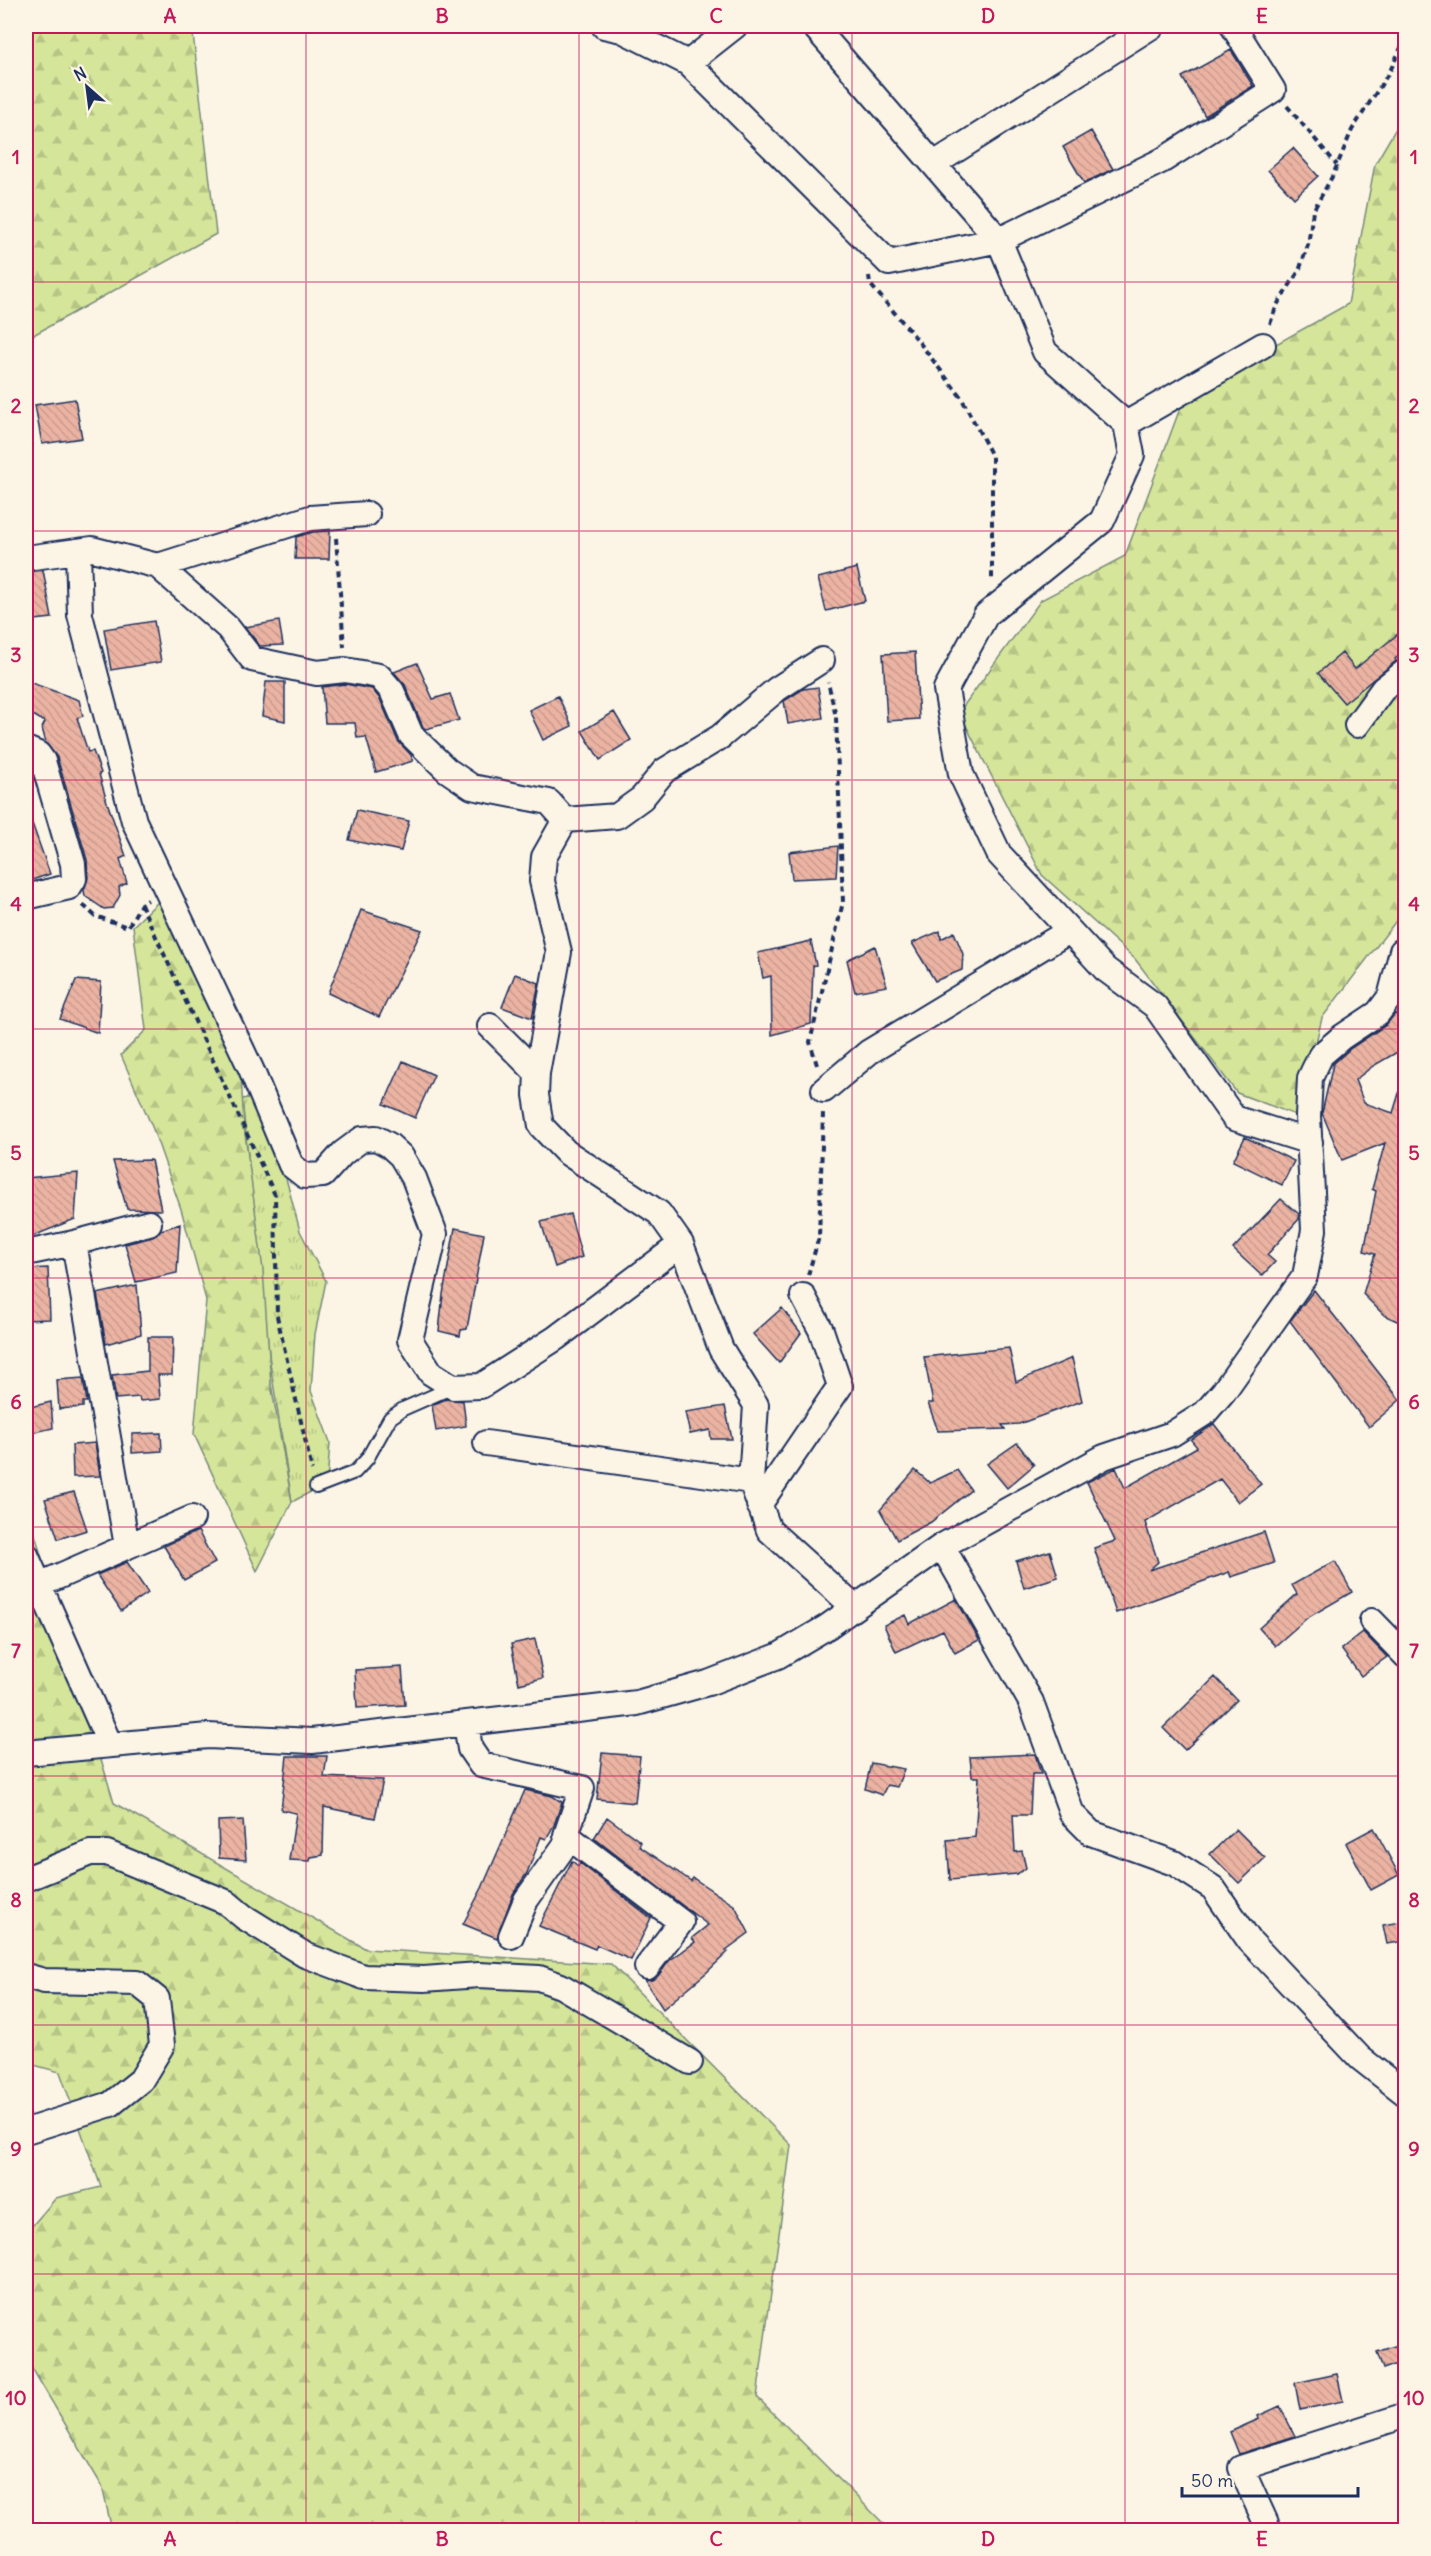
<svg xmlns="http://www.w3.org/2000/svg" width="1431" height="2556" font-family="Delius,sans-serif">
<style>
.grass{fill:url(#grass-tufts);stroke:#788a7c;stroke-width:1.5}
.forest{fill:url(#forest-firs);stroke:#788a7c;stroke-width:1.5}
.building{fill:url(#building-back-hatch);stroke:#1b2f5e;stroke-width:1.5}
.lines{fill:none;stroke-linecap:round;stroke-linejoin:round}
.lane-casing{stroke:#1b2f5e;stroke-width:16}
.street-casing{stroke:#1b2f5e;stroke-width:28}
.path{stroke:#1b2f5e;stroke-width:4;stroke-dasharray:6 4.5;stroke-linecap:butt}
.lane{stroke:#fcf5e5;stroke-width:12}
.street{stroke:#fcf5e5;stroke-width:24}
.grid{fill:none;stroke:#c2185b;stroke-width:1.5;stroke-opacity:0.55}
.neatline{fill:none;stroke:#c2185b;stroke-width:2}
.grid-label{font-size:20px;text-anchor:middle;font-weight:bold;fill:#c2185b}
</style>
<defs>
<pattern id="grass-tufts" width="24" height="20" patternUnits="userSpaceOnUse" patternTransform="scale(1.5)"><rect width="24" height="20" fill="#d5e599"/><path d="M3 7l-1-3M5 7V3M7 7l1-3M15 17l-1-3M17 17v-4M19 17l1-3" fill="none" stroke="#b6c586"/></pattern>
<pattern id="forest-firs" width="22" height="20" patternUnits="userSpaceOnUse" patternTransform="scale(1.5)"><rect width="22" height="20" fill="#d5e599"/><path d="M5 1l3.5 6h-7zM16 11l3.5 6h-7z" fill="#b6c586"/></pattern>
<pattern id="building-back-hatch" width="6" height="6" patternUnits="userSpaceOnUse" patternTransform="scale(1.5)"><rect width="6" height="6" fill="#ebb3a2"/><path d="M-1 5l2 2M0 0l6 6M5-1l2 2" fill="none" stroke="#c99a8e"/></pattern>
</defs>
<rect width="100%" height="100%" fill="#fcf5e5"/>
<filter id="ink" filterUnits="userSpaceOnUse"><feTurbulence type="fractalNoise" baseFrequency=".0167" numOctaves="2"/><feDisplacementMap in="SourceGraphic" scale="12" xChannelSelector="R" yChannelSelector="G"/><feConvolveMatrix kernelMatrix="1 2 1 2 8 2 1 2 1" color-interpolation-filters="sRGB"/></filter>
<g filter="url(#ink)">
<path class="grass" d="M255 1097 283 1167 300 1231 326 1281 315 1334 311 1391 330 1442 327 1483 292 1502 270 1363 242 1099Z"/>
<path class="forest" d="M26 26H187L193 34 216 234 28 338 26 314Z
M1405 113V909L1322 1018 1298 1116 1237 1093 1135 959 1042 875 959 712 1041 600 1125 556 1185 395 1348 304 1375 164Z
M158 902 240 1059 244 1126 263 1270 271 1384 292 1502 257 1571 194 1434 206 1300 181 1209 153 1129 121 1055 146 1030 133 926Z
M26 1504 114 1803 366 1949 611 1964 791 2145 757 2397 887 2527V2530H112L102 2486 26 2358V2233L56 2198 101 2187 60 2072 26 2063Z"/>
<path class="building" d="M1231 50 1253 86 1205 116 1182 77Z
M1091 131 1113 169 1084 183 1063 147Z
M1293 148 1318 176 1294 198 1268 170Z
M75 399 82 438 42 444 35 405Z
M330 531 329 559H295L296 537 313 532Z
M857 568 865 601 826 611 818 578Z
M43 570 52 618 26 621V572Z
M154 621 161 662 111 670 104 629Z
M279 621 283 645 260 646 245 627Z
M1399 633 1406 642V650L1395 659 1396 661 1344 703 1318 673 1342 653 1355 669Z
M915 652 919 719 887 721 883 654Z
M417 663 433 699 450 694 459 720 426 729 423 727 405 685 394 672Z
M26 681 79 700 83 716 77 718 88 752 93 751 101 773 99 774 107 802 126 856 120 859 127 883 119 887 120 895 113 908 104 909 85 896 84 890 88 878 87 860 57 757 46 743 42 728 45 722 26 711Z
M266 682H285V721L262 716Z
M345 684 372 689 380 699 398 741 411 755 413 761 376 772 366 737 357 738 355 723H325L322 687Z
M818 687 823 718 788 724 784 701 803 689Z
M558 696 572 726 543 740 529 710Z
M614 712 631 740 600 760 582 731Z
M357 810 409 821 401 851 349 840Z
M28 812 50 874 26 882V813Z
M838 846 836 877 792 879 789 852Z
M361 910 422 930 379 1017 328 993Z
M940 931 941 939 954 932 963 954 962 970 935 981 912 943Z
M811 941 816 965 813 966 811 1024 772 1035 771 976 763 978 758 953Z
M875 946 887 986 855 992 847 960Z
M515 974 539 983 532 1018 502 1007Z
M76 980 101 982 98 1033 60 1019Z
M1406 1010V1047L1373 1066 1355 1080 1364 1103 1393 1113 1400 1090 1406 1091V1245L1401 1267 1406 1270V1325L1384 1315 1363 1294 1375 1254 1364 1251 1376 1191 1372 1189 1385 1143 1342 1160 1322 1113 1333 1064 1351 1048 1386 1025 1394 1015Z
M403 1061 434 1075 415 1118 384 1104Z
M1245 1137 1294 1161 1282 1185 1233 1161Z
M151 1160 161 1210 127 1209 113 1161Z
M78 1173 75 1219 26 1239V1178Z
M1281 1199 1299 1214V1219L1267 1255 1275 1262 1262 1276 1233 1249Z
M570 1214 582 1257 555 1267 541 1222Z
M180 1224 177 1273 136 1282 125 1244 153 1237 161 1230Z
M455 1228 484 1234 467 1329 461 1330 460 1336 439 1331 443 1294Z
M48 1268 50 1319 26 1320V1269Z
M137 1285 141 1334 106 1344 97 1294Z
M1314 1290 1400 1400 1369 1427 1290 1321Z
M782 1308 801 1333 779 1363 753 1334Z
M148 1337H173L172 1375H158L160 1399 140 1401 139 1397 116 1399 112 1375 148 1371Z
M1009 1348 1016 1382 1072 1358 1082 1401 1019 1424 1002 1425 1005 1429 938 1431 928 1403H933L924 1357Z
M83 1378 87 1402H83V1407L59 1409 57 1380Z
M446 1399 463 1401 466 1426 436 1431 432 1405Z
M51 1402 53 1428 26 1434V1408Z
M725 1406 732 1439H711L710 1430 690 1434 685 1412Z
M1214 1424 1261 1484 1238 1502 1220 1479 1145 1522 1158 1562 1149 1570 1264 1532 1274 1563 1231 1577 1229 1572 1116 1613 1094 1548 1115 1541 1087 1482 1116 1468 1125 1488 1197 1447 1191 1440Z
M161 1433 162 1451 132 1453V1434Z
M95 1443 100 1476 73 1477 72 1445Z
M1017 1443 1034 1465 1007 1488 987 1464Z
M915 1470 930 1483 957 1470 971 1490 931 1522 897 1540 880 1510Z
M74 1492 87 1530 58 1539 45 1499Z
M198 1531 215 1563 184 1580 164 1546Z
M1050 1551 1058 1577 1024 1588 1016 1561Z
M1335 1561 1352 1592 1307 1618 1275 1646 1259 1628 1297 1594 1292 1585Z
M127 1562 148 1593 121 1611 97 1575Z
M956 1599 979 1640 955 1653 943 1630 896 1652 884 1625 905 1615 909 1624Z
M1363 1632 1387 1657 1361 1676 1341 1649Z
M535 1639 543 1678 519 1684 511 1644Z
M402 1667 405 1705 357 1708 355 1670Z
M1215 1677 1237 1700 1185 1750 1163 1728Z
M602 1753 640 1756 635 1803 597 1799Z
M1035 1754 1041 1774H1032L1030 1815H1013L1015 1852 1022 1851 1026 1868 1017 1874 950 1880 947 1840 975 1837 979 1777H972L970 1757Z
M287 1756H327L324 1777 383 1780 375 1818 324 1807 323 1855 311 1857 310 1861 289 1860 296 1813 281 1810Z
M871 1763 904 1769 897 1787 887 1785 882 1795 865 1789Z
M525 1790 552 1796 562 1802 554 1825 546 1839 541 1837 527 1873 513 1894 497 1938 463 1924 482 1888Z
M607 1817 641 1842 639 1846 691 1881 693 1878 735 1906 749 1933 726 1950 728 1952 706 1973 663 2009 645 1981 652 1980 658 1976 669 1961 695 1942 692 1938 708 1925 594 1838Z
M243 1820 246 1860 219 1858 218 1821Z
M1374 1828 1399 1875 1371 1890 1346 1843Z
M1236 1829 1265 1858 1239 1883 1210 1854Z
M572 1861 578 1866 580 1863 651 1918 631 1960 597 1945 595 1949 539 1926Z
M1406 1921V1941L1387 1944 1383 1925Z
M1406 2342V2361L1383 2369 1377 2352Z
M1337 2374 1343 2401 1300 2410 1295 2383Z
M1280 2406 1295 2436 1239 2454 1230 2432 1259 2419 1258 2416Z"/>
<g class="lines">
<defs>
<path id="lane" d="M316 1487 355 1472 367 1459 390 1418 403 1409 453 1387"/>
<path id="street" d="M604 26 622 30 688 63 889 263 999 240 1163 160 1273 90 1233 26
M814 26 999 240 1045 352 1126 424 1132 455 1102 521 986 615 946 689 961 774 999 854 1105 969 1155 1006 1234 1118 1310 1142
M688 63 735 26
M934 164 1152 26
M1126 424 1263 345
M78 551 80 615 134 821 251 1069 291 1165 305 1176 323 1175 343 1153 362 1139 376 1138 389 1145 401 1156 414 1178 435 1234 410 1340 431 1373 453 1387 481 1386 556 1338 681 1244 721 1349 756 1405 751 1481
M26 558 92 549 158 566 228 628 252 659 317 673 345 670 379 676 392 691 411 735 447 770 472 787 549 802 565 820 544 857 542 881 559 952 537 1073
M158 566 310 518 367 514
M1357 725 1383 689 1406 671
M26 749 38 754 43 761 73 864 74 879 69 887 26 897
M565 820 617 816 642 798 664 771 720 737 777 689 822 660
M490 1026 537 1073 536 1095 541 1126 566 1152 659 1213 681 1244
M824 1090 869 1052 1069 931
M74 1243 127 1546
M26 1253 74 1243 149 1223
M486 1443 751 1481 769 1530 854 1607
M759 1505 840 1386 821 1330 803 1296
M942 1546 1031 1702 1072 1814 1091 1833 1174 1863 1213 1888 1249 1940 1360 2058 1406 2094
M26 1555 110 1745
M39 1585 192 1518
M1372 1621 1406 1656
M466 1723 470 1749 481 1765 582 1788 566 1835 681 1922 647 1967
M26 1753 208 1736 312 1741 637 1703 708 1683 778 1656 827 1627 942 1546 1104 1457 1172 1434 1205 1413 1224 1391 1305 1276 1314 1230 1308 1116 1310 1078 1321 1055 1342 1037 1378 1013 1390 997 1402 951 1406 949
M26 1879 90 1853H107L226 1902 244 1917 305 1955 364 1977 424 1979 479 1975 539 1978 561 1986 690 2062
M511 1936 526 1900 570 1838
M26 1976 44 1981 137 1983 157 1999 162 2045 141 2080 111 2104 26 2131
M1266 2523 1241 2468 1406 2415"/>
</defs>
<use href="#lane" class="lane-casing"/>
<use href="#street" class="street-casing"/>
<path class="path" d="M1287 106 1337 165
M869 276 870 284 916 338 961 397 992 456V580
M1270 324 1277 305 1299 271 1308 245 1313 211 1333 175 1352 130 1390 71 1406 37
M336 538 344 647
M141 904 275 1195 277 1316 312 1470
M83 905 95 916 128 927 141 904 148 900
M817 1065 810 1042 843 902 836 717 828 682
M808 1275 819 1237 823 1113"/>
<use href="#lane" class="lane"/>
<use href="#street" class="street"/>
</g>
</g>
<path class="grid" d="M306 26V2530M579 26V2530M852 26V2530M1125 26V2530M26 282H1406M26 531H1406M26 780H1406M26 1029H1406M26 1278H1406M26 1527H1406M26 1776H1406M26 2025H1406M26 2274H1406"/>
<rect width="1431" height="2556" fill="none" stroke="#fcf5e5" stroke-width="66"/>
<g transform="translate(87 87) rotate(332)" stroke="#fcf5e5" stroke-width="4.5" paint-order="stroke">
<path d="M0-4.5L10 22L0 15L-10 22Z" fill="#1b2f5e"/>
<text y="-9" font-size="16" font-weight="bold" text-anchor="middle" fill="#1b2f5e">N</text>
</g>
<path d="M1182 2487v9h176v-9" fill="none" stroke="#1b2f5e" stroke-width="3"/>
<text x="1191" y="2487" font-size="18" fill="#1b2f5e" stroke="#fcf5e5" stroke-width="4.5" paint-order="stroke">50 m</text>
<rect x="33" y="33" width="1365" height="2490" class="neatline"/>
<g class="grid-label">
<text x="170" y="23">A</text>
<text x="442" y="23">B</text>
<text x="716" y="23">C</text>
<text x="988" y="23">D</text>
<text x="1262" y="23">E</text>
<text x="16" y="164">1</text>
<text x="1414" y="164">1</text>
<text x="16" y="413">2</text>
<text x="1414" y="413">2</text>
<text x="16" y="662">3</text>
<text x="1414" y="662">3</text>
<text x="16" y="911">4</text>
<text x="1414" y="911">4</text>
<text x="16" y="1160">5</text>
<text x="1414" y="1160">5</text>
<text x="16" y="1409">6</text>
<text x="1414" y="1409">6</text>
<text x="16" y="1658">7</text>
<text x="1414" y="1658">7</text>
<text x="16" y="1907">8</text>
<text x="1414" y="1907">8</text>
<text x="16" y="2156">9</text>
<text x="1414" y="2156">9</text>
<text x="16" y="2405">10</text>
<text x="1414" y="2405">10</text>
<text x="170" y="2546">A</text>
<text x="442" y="2546">B</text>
<text x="716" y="2546">C</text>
<text x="988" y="2546">D</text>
<text x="1262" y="2546">E</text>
</g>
</svg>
